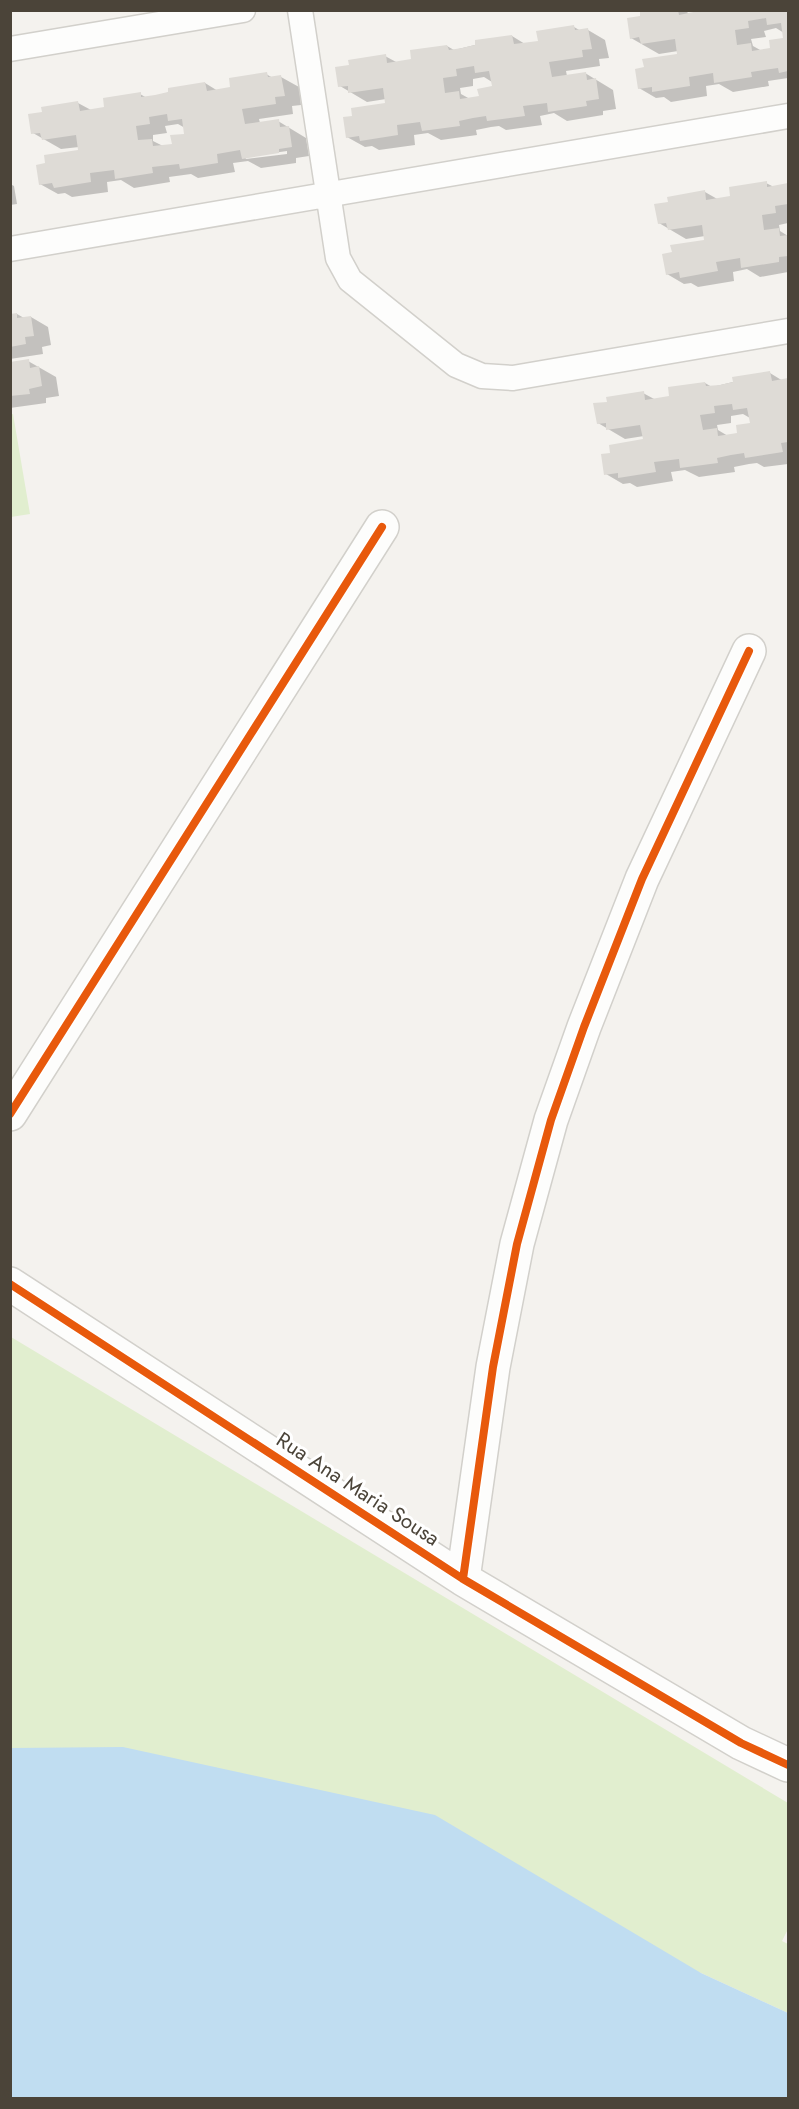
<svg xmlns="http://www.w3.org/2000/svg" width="799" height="2109" font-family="Jost,sans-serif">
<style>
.green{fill:#e1eecf}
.water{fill:#c0ddf1}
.shadow{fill:#0003;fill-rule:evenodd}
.building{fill:#dedbd6;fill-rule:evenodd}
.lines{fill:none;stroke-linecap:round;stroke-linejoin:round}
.service-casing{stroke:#d2d0cb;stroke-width:27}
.minor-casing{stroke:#d2d0cb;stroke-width:36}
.service{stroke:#fdfdfc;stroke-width:24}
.minor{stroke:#fdfdfc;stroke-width:33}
.cycleway-casing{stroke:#fff;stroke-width:11}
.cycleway{stroke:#e8590c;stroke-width:8}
.labels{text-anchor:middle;stroke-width:6;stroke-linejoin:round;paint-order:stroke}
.street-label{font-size:21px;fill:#4b4439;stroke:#fff}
</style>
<rect width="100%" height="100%" fill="#f4f2ee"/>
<path class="green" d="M13 414 30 514 11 517 10 415Z
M11 1337 788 1803V1929L782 1941 788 1944V2013L701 1973 11 1748Z"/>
<path class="water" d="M123 1747 435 1815 701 1973 788 2013V2098H11V1748Z"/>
<path class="shadow" d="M654 10H684L691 15 704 10H788V78L768 81 769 86 733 92 719 84 706 86 707 96 671 102 664 97 656 98 639 88 679 56 678 51 659 54 631 38 642 18ZM776 28 784 33 785 39 772 49 762 51 753 46 751 39 766 37 764 31Z
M574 27 581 31 588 30 605 40 609 58 599 59 600 66 566 71 567 76 585 73 613 90 616 109 603 111V115L567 121 554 113 540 116 542 125 506 130 499 126 491 127 476 130 477 135 441 140 428 133 414 135 415 145 379 150 372 146 365 147 347 137 354 117 386 104V99L367 102 340 86 350 66 385 56 398 63 413 61 447 46 454 50 512 36 525 44 539 42ZM484 77 492 82 493 87 480 98 470 99 461 94 460 88 473 86V79Z
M266 74 273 78 281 77 299 87 301 105 292 106 293 114 259 119 260 123 278 121 306 138 309 156 296 158V163L261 168 248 161 233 163 235 172 198 178 191 174 169 177 170 182 134 188 121 180 107 182 108 192 72 197 65 193 58 194 40 184 79 151V147L61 149 33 133 78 103 91 110 105 108 140 94 147 98 205 83 218 91 232 88ZM178 124 185 128 186 135 173 145 163 146 153 141V135L167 133 165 126ZM287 151V154L246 159 245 157Z
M766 183 774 187 788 185V223L779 225 780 231 788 236V272L760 277 747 269 733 272 734 281 698 287 691 283 684 284 667 274 706 241 705 236 686 239 659 223 670 203 705 192 719 200 732 198Z
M10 184 14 186 17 204 10 205Z
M17 314 24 318 31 317 48 327 51 345 42 347 43 354 10 359V315Z
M28 361 56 377 59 396 46 398V403L10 408V363Z
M770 373 783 381 788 380V464L764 467 757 463 749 464 734 467 735 472 699 477 685 470 671 472 673 481 637 487 630 483 623 484 606 474 612 454 645 441 644 436 625 439 598 423 609 403 643 393 656 400 671 398 705 383 712 387ZM743 414 750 418 752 424 739 435 728 436 718 430 717 425 731 423V416Z"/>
<path class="building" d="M645 10H678L679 15 703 10H788V71L779 73 778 68 751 72 752 77 714 83 713 73 689 77 690 86 652 92V87L638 89 635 69 644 67 642 59 677 54 675 39 641 44 639 37 630 39 627 18 640 16V11ZM766 18 767 25 781 23 783 38 769 40 770 48 752 51 751 43 737 45 735 30 749 28 748 21Z
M574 25 575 30 588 28 592 49 582 50 583 57 549 62 552 77 586 72 587 80 596 78 599 99 586 101 587 106 548 112 547 103 523 106 525 116 487 121 486 116 473 118 459 121 460 126 422 131 420 122 397 125 398 135 360 141 359 136 346 138 343 117 352 116 351 108 385 103 383 88 348 93V86L338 87 335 67 349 65 348 60 386 54 387 63 411 59 410 50 447 45 449 50 462 48 475 45V40L512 35 514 44 538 41 536 31ZM474 66 475 73 489 71 492 86 477 89 479 96 460 99 459 91 445 93 443 78 457 76 456 69Z
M267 72 268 77 281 75 285 96 275 97 276 104 242 109 245 124 279 119 280 127 289 126 292 147 279 149V153L242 159 240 150 217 154 218 163 180 169 179 164 152 167 153 173 115 179 114 170 90 173 91 182 54 188 52 183 39 185 36 165 45 163 44 155 78 150 76 135 42 140 40 133 31 134 28 114 42 112 41 107 78 101 80 111 104 107 103 98 141 92V97L155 95 168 92V88L205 82 207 91 230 87 229 78ZM167 114 168 121 182 119 184 134 170 135 172 144 153 146 152 139 138 140 136 126 150 124 149 117Z
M767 181V187L788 183V204L775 206 776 213 762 215 764 230 779 228 780 236 788 235V256L779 257V262L741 268 740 258 716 262 718 271 680 278 679 272 666 275 662 254 672 252 670 245 704 240 702 225 668 230 666 223 658 224 654 204 668 202 667 197 705 190 706 200 730 196 729 187Z
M17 313V318L31 316 34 336 25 337 26 344 10 347V314Z
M29 359 30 368 39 366 42 386 29 389 30 394 10 396V362Z
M770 371 772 381 788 378V442L781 443 783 452 745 458 744 453 731 455 717 458 718 463 680 468 679 459 654 462 656 472 618 478V473L604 475 601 454 610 453 609 445 643 439 640 425 606 430V423L597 424 593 403 607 402 606 397 644 391 645 400 669 396 668 387 705 382 706 386 720 385 733 382 732 377ZM732 404 733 410 747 408 750 423 736 425 737 433 718 436 717 428 703 430 700 415 715 413 714 406Z"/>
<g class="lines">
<defs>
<path id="service" d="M300 10 338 258 350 280 456 365 482 376 513 378 788 331
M10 49 243 10
M10 249 788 116"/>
<path id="minor" d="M10 1114 382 527
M10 1284 463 1579 741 1743 788 1765
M463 1579 493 1367 517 1244 551 1120 584 1027 642 879 749 651"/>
</defs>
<use href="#service" class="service-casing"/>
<use href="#minor" class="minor-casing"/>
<use href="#service" class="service"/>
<use href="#minor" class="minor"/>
<defs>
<path id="cycleway" d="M10 1114 382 527
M10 1284 463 1579 741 1743 788 1765
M463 1579 493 1367 517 1244 551 1120 584 1027 642 879 749 651"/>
</defs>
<use href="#cycleway" class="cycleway-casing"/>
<use href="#cycleway" class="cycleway"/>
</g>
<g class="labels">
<g class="street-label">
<text transform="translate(358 1489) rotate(33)" y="7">Rua Ana Maria Sousa</text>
</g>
</g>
<rect width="799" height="2109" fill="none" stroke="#4b4439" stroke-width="24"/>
</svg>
